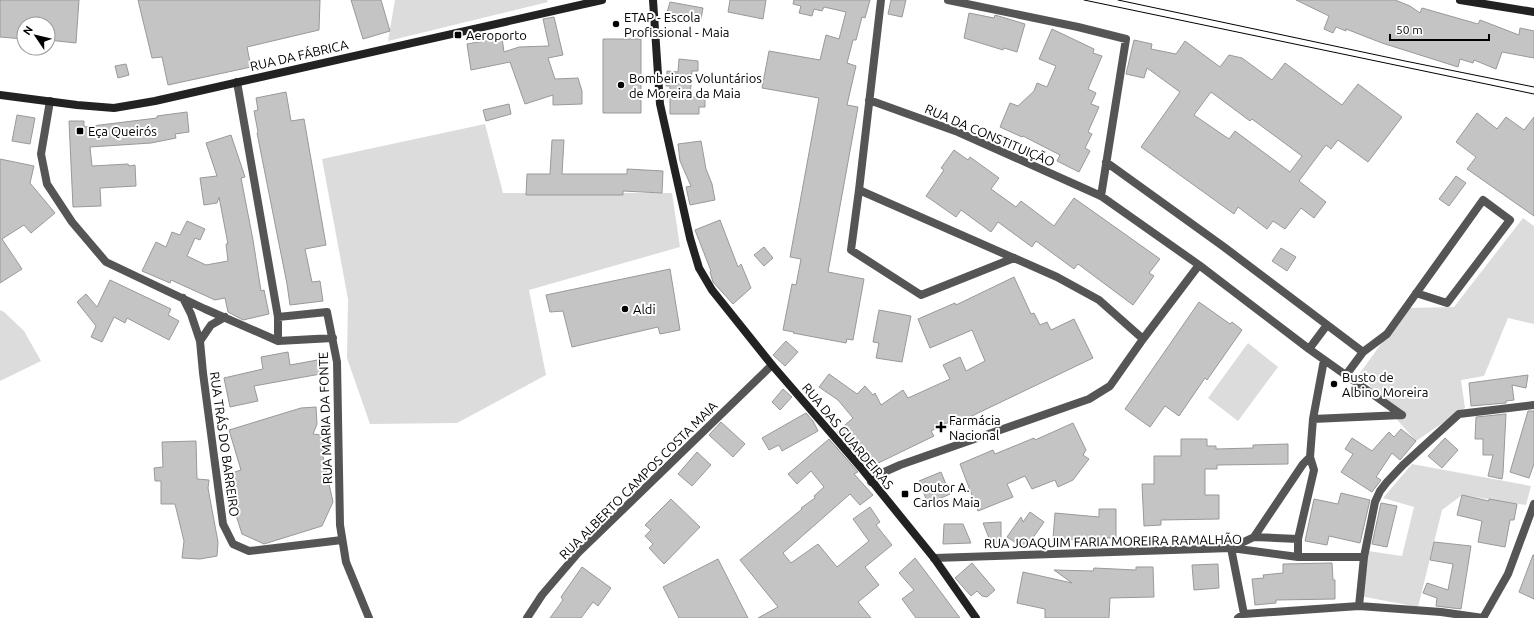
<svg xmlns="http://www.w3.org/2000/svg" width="1534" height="618" font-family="Ubuntu,sans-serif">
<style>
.green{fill:#dcdcdc}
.building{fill:#c4c4c4;stroke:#999;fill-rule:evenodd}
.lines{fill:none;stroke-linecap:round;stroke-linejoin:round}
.street{stroke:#555;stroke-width:8}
.secondary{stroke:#222;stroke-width:8}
.tram{stroke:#000;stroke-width:1}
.poi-dot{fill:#000;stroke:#fff;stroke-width:1.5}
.labels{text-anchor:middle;stroke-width:4;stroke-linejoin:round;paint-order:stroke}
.poi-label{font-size:13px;fill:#000;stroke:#fff;text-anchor:start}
.street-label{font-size:13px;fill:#000;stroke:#fff}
</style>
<rect width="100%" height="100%" fill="#fff"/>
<path class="green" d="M395 0H547L548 2 388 41Z
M485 124 503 193H672L680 247 529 290 546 375 457 423 370 424 347 358 348 299 322 159Z
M1523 218 1534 226V324L1508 318 1484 376 1461 380 1465 408 1416 441 1391 413 1360 373 1407 308 1454 307Z
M0 310 4 312 24 331 41 361 0 381Z
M1248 343 1278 367 1238 421 1208 398Z
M1412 464 1531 486 1526 505 1462 495 1442 510 1418 607 1360 596 1368 551 1402 556 1414 507 1383 498Z"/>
<path class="building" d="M0 0H79L76 43 48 40V24H24V39L0 37Z
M138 0H320L319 30 247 47 251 67 168 85 162 57 152 58Z
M351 0H381L390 31 363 39Z
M730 0H766L763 19 728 12Z
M794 0H870L865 18 862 17 856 40H853L847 63 856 66 847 105 858 107 828 272 864 279 853 340 847 339 846 343 793 333 794 332 783 330 792 284 796 285 801 259 790 257 819 98 762 88 769 51 820 60 826 35 839 39 846 12 824 7 822 11 814 9 812 16 799 13 801 6 793 4Z
M891 0H906L902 17 888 14Z
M1296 0H1395L1410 6 1420 13 1422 8 1478 24 1480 20 1519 35 1520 28 1534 31V58L1502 52 1496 69 1474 60 1473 63 1460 59 1458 67 1382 43 1346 29V31L1336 27 1333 33 1324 29 1329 16Z
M670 2 703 8 701 19 666 16Z
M969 13 994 18 995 15 1025 24 1017 52 1004 48 1003 50 964 38Z
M554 17 563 55 548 58 555 79 578 78 582 91V104L553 105V95L525 104 510 62 471 70 467 44 502 38 504 52 519 47 549 46 543 19Z
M1052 29 1094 49 1093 53 1102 56 1088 89 1096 93 1091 104 1099 107 1088 132 1092 134 1085 148 1090 151 1079 172 1057 161 1060 155 1023 136 1022 137 1000 127 1010 103 1018 106 1034 91 1037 83 1047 87 1056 66 1039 59Z
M603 39H641V113H603Z
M1134 40 1152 44 1151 49 1176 54 1185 41 1220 67 1229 55 1242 58 1272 80 1285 63 1342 105 1358 84 1402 117 1368 162 1338 140 1331 149 1326 145 1299 181 1326 202 1314 218 1301 208 1285 229 1273 221 1267 229 1238 207 1234 214 1141 147 1180 92 1147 68 1144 78 1126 74ZM1211 92 1250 121 1252 119 1302 156 1290 172 1235 131 1229 139 1194 115Z
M679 59 698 61V71H692L690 97H705V107H699V114H670V86H666L667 71 678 72Z
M126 64 129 75 118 78 115 66Z
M286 92 291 121 304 119 326 245 305 249 312 282 320 281 323 301 290 305 287 284 257 133 258 132 254 111 258 110 256 98Z
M509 104 511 114 486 121 483 110Z
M187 112 189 132 175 134 176 138 151 143 90 147 92 166 128 164 129 166 135 165 136 186 100 188 101 206 73 207 69 121H84V127L157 118V116Z
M1477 113 1497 129 1506 117 1524 130 1534 117V216L1467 169 1476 157 1456 142Z
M17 115 35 118 30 144 12 141Z
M231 135 245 177 241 178 253 240 261 291 264 290 269 314 243 320 228 312 225 298 215 300 171 280 170 283 142 271 156 242 166 247 172 232 180 235 187 221 205 229 200 240 195 238 187 256 206 265 228 261 226 244H228L219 197 217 203 204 205 200 178 217 176 206 143Z
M552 140H564L562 174H627V169L663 171 662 193 623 191V195H526L527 174H550Z
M701 141 706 169 712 184 715 200 690 205 686 187 691 186 680 161 678 144Z
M954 150 968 160 970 157 999 178 991 189 1016 207 1021 201 1054 226 1074 198 1160 259 1149 273 1154 276 1133 305 1078 264 1074 269 1036 241 1032 247 998 222 991 232 961 210 956 217 926 196 944 170 941 168Z
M0 159 34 166 30 183 55 213 31 233 24 225 2 239 22 269 0 283Z
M1456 176 1466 183 1449 206 1439 199Z
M720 220 738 267 741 264 751 288 733 304 713 282 710 272 711 271 695 230Z
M764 247 773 258 764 266 754 255Z
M1281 248 1296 257 1287 271 1272 261Z
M670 269 680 330 660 334 658 327 572 347 563 311 550 312 546 295Z
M1014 277 1031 314 1034 313 1040 325 1047 322 1051 330 1074 319 1093 358 951 426 949 422 931 431 934 436 868 468 837 432 853 418 838 400 819 387 829 374 857 394 865 386 873 395 875 393 881 405 903 390 908 398 950 379 943 365 960 357 966 371 985 361 972 330 930 348 918 319 955 303 956 305Z
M110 280 171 309 168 315 179 321 169 340 127 318 125 323 114 317 102 342 91 337 96 326 77 302 86 294 97 307Z
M1199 302 1230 324 1232 322 1242 330 1207 380 1205 378 1179 416 1165 406 1150 427 1125 409Z
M879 310 911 316 902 362 876 358 879 343 873 342Z
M786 341 798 352 785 366 773 355Z
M288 352 290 365 323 359 326 373 254 386 258 401 230 407 224 378 263 369 261 357Z
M1528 375 1526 388 1512 385 1514 400 1506 401V403L1471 406 1469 383Z
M783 389 792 397 780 410 772 402Z
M316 407 317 424 313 434 330 436 328 452H322L333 502 322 526 264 544 242 534 236 515 239 508 229 474 241 470 229 430 301 408Z
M1528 411H1534V464L1529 478 1510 472Z
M806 413 813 421 818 431 782 451 779 445 769 450 762 438Z
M1506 414 1503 473 1502 479 1488 476 1493 455H1483V439H1475L1476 417Z
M721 422 745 444 733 457 709 435Z
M1073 423 1086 450 1083 455 1089 459 1073 480 1058 487 1055 480 1032 489 1025 476 1007 484 1013 497 978 511 960 464 993 450 995 454 1034 438 1035 440Z
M1401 429 1416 441 1400 460 1392 453 1376 477 1381 480 1372 492 1341 472 1353 454 1345 449 1352 438 1372 451 1389 432 1394 437Z
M1445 438 1458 450 1442 468 1428 456Z
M829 439 858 472 854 474 873 495 860 505 850 494 783 553 791 563 818 544 837 567 869 541 853 519 870 507 880 522 876 525 892 545 865 567 879 585 858 602 871 618H758L778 607 740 560 802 509 801 508 815 498 814 496 824 487 811 471 797 484 788 474Z
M1181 439H1207V446H1216V449L1253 448V445L1288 444V464L1217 465V469H1205V495H1219V519L1161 520V525L1144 526 1142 484H1154V456H1181Z
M196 441 197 479 209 480 208 488 218 542 217 556 200 559 182 558 184 541 175 504H161V481H155L154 468 163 467 162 442Z
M697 452 711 465 692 486 678 474Z
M941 472 950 494 928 504 919 481Z
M1341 493 1370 500 1360 543 1329 536 1327 545 1305 541 1314 499 1338 504Z
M1462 495 1489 501V499L1517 504 1514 520H1510L1505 547 1478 542 1482 521 1457 515Z
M671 499 700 527 664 564 649 548 653 544 645 536 651 530 645 525Z
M1381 503 1397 506 1387 547 1372 544Z
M1099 509H1116V538H1088V541L1053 538 1055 513 1099 517Z
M1030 512 1044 522 1025 549 1007 537 1021 517 1023 522Z
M1001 522V543H991L983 523Z
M944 524H963L971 543 943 544Z
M1434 542 1471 546 1461 609 1436 606 1437 598 1423 593 1427 583 1448 590 1453 564 1430 560Z
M1533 555H1534V599L1519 592Z
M915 558 943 595 960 618H916L902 599 914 590 899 573Z
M718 559 748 618H679L663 587Z
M972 563 995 590 987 597 982 596 977 591 971 596 955 578Z
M1332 563 1333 580H1335V599L1276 600V603L1255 605 1252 579 1264 578 1263 575 1283 573V564Z
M1218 564 1219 588 1194 590 1192 565Z
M582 567 611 588 598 606 593 602 581 618H550L563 600 561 597Z
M1136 567H1153L1154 597 1110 598 1109 618H1045V609L1017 603 1023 572 1072 583 1054 570 1093 571 1094 568 1136 570Z"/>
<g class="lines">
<path class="street" d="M881 0 859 190 1057 277 1099 300 1143 339
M948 0 1078 27 1126 39 1101 196
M237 82 278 317V341L333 338
M869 100 958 132 1101 196 1199 265 1309 349 1402 415
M50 101 41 154 47 184 72 222 106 262 205 309 278 341
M1106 162 1224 247 1363 352
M859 190 851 250 921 295 1014 258
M183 298 191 314 200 341
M225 317 211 325 200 341 203 373 223 524 233 544 249 551 342 540
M278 317 327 312 337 362 340 525 346 562 369 618
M1309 349 1327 325
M1346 375 1363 352 1387 334 1483 200 1510 220 1447 303 1416 293
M1313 419 1402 415
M871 482 882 473 900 465 1089 399 1110 386 1143 339 1199 265
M1254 537 1298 539
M1231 548 1254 537 1303 464 1310 457
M1231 548 1244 614
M1298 557V539L1314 470 1310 457 1313 419 1324 360
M934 558 1231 548 1298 557H1364
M1359 606 1364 557 1375 502 1380 491 1387 482 1403 465 1459 414 1534 405
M527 618 542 595 578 553 772 365
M1238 618 1244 614 1359 606 1441 612 1483 618
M1483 618 1508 574 1534 504"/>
<path class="secondary" d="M653 0 660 104 690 238 699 268 712 290 772 365 862 469 934 558 976 618
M1460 0 1534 12
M0 95 77 105 114 108 155 101 602 0"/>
<path class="tram" d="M1084 0 1534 94
M1118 0 1405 61 1534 87"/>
</g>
<g class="poi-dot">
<circle cx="616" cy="24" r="4"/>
<rect x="454" y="31" width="8" height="8" rx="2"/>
<circle cx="621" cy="85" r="4"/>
<rect x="76" y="127" width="8" height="8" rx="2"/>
<circle cx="625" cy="309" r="4"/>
<circle cx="1334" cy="384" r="4"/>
<path d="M939 421h4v4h4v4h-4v4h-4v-4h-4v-4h4z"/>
<rect x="901" y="490" width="8" height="8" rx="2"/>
</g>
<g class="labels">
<g class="poi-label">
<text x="624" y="22">ETAP - Escola<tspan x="624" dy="15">Profissional - Maia</tspan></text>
<text x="466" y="40">Aeroporto</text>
<text x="629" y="83">Bombeiros Voluntários<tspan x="629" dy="15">de Moreira da Maia</tspan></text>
<text x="88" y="136">Eça Queirós</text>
<text x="633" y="314">Aldi</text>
<text x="1342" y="382">Busto de<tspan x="1342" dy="15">Albino Moreira</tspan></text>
<text x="949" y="425">Farmácia<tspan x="949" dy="15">Nacional</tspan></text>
<text x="913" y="492">Doutor A.<tspan x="913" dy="15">Carlos Maia</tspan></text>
</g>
<g class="street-label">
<text transform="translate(299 55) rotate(-13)" y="5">RUA DA FÁBRICA</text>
<text transform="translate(990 135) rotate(23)" y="5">RUA DA CONSTITUIÇÃO</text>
<text transform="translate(325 418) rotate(-92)" y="5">RUA MARIA DA FONTE</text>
<text transform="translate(848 436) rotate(50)" y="5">RUA DAS GUARDEIRAS</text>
<text transform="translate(225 444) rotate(82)" y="5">RUA TRÁS DO BARREIRO</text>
<text transform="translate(638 480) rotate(-45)" y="5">RUA ALBERTO CAMPOS COSTA MAIA</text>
<text transform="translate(1113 541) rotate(-1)" y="5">RUA JOAQUIM FARIA MOREIRA RAMALHÃO</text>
</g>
</g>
<g transform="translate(36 36) rotate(305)"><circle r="19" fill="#ffffff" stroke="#999999"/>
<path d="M0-3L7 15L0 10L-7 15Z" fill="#000000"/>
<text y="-6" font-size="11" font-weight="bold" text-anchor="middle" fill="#000000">N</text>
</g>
<path d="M1390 34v6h99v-6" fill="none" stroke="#000000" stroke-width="2"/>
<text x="1396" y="34" font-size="12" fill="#000000" stroke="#ffffff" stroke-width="3" paint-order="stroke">50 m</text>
</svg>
